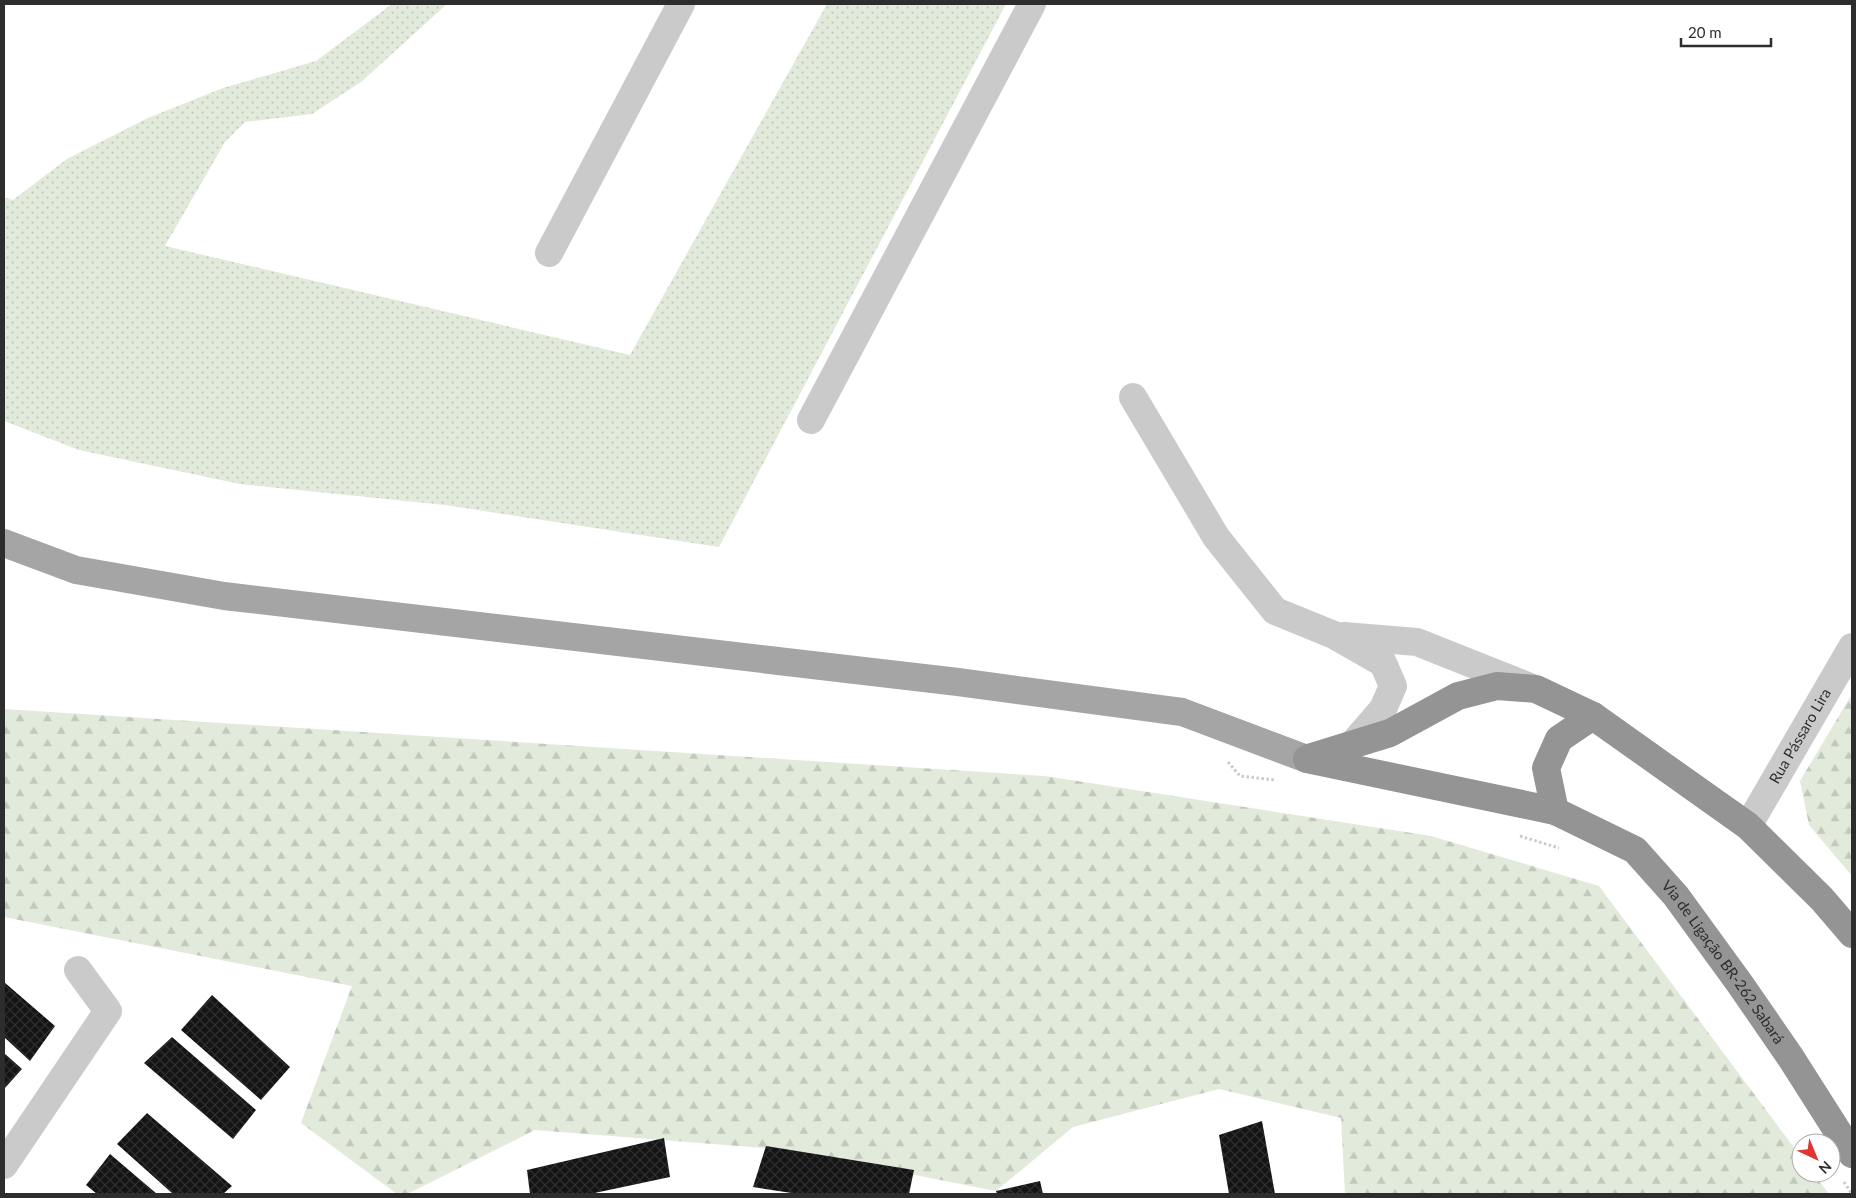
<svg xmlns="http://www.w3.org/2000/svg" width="1856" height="1198" font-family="Lato,sans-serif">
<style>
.grass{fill:url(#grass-dots)}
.forest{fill:url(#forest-firs)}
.building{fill:url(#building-cross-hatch)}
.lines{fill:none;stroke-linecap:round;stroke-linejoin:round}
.path{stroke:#cacaca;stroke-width:3;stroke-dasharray:2.5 2.5;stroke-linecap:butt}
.minor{stroke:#cacaca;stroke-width:28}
.major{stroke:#a5a5a5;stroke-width:28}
.highway{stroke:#949494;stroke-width:28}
.labels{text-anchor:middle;stroke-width:5;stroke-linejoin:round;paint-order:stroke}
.street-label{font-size:15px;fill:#2d2d2d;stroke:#fff}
</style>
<defs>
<pattern id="grass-dots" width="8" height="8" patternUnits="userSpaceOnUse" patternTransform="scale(1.25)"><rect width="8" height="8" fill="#e2eadb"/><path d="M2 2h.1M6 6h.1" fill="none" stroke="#c2c9bc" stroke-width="1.8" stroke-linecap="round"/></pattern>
<pattern id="forest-firs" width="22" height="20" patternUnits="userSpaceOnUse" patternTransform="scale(1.25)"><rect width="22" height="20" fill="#e2eadb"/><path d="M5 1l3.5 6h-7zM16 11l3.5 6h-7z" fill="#c2c9bc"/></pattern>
<pattern id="building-cross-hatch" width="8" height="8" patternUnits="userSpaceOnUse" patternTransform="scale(1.25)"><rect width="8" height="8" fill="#141414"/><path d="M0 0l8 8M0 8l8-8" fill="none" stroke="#2e2e2e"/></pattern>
</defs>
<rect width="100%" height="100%" fill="#fff"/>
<path class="grass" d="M392 4H447L361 82 312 114 245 122 225 142 165 246 630 355 827 4H1006L719 547 445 505 240 484 79 450 4 421V197L13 200 67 159 148 118 223 88 316 61Z"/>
<path class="forest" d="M1852 694V876L1809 825 1800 781Z
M4 709 1045 776 1431 836 1599 886 1801 1157V1173H1813L1829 1194H1345L1341 1118 1219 1089 1073 1127 996 1191 789 1150 535 1130 407 1194H397L301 1123 352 986 4 917Z"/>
<path class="building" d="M4 982 55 1026 30 1061 4 1037Z
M212 995 290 1067 261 1100 181 1030Z
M172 1037 256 1110 233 1139 144 1063Z
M4 1053 22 1069 4 1089Z
M147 1113 232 1186 223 1194H173L117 1144Z
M1262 1121 1275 1194H1229L1219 1135Z
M664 1138 670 1177 590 1194H530L527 1170Z
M766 1146 914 1170 909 1194H798L753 1187Z
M110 1154 157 1194H97L86 1185Z
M1040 1181 1043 1194H997L996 1191Z"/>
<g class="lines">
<path class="path" d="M1228 762 1240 776 1275 780
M1520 836 1559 848
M1844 1182 1852 1194"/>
<g class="minor">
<path d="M549 253 681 4"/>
<path d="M1133 397 1216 537 1275 611 1334 635 1383 663 1393 686 1383 709 1352 745"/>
<path d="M811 420 1032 4"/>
<path d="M1344 636 1417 642 1530 687"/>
<path id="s1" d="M1748 826 1852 647"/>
<path d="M4 1165 108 1011 78 970"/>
</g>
<path class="major" d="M4 543 76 570 224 596 958 682 1182 712 1307 759"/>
<g class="highway">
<path d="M1309 758 1390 733 1458 696 1497 686 1536 689 1593 716 1748 826 1822 899 1852 934"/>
<path id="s2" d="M1307 759 1555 811 1635 850 1676 896 1740 984 1791 1058 1852 1154"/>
<path d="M1555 811 1546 768 1559 739 1593 716"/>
</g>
</g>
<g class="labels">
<g class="street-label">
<text dy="5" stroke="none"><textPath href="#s1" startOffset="104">Rua Pássaro Lira</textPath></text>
<text dy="5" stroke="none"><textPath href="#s2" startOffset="485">Via de Ligação BR-262 Sabará</textPath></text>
</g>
</g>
<rect width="1856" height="1198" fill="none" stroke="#2d2d2d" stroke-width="10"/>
<g transform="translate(1816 1158) rotate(136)"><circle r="24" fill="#ffffff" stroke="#ababab"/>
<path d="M0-4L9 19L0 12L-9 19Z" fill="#df3634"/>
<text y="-8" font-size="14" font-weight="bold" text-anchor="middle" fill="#2d2d2d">N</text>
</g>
<path d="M1681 38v8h90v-8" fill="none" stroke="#2d2d2d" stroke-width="2.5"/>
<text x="1688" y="38" font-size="15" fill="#2d2d2d" stroke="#ffffff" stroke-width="4" paint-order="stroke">20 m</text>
</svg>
